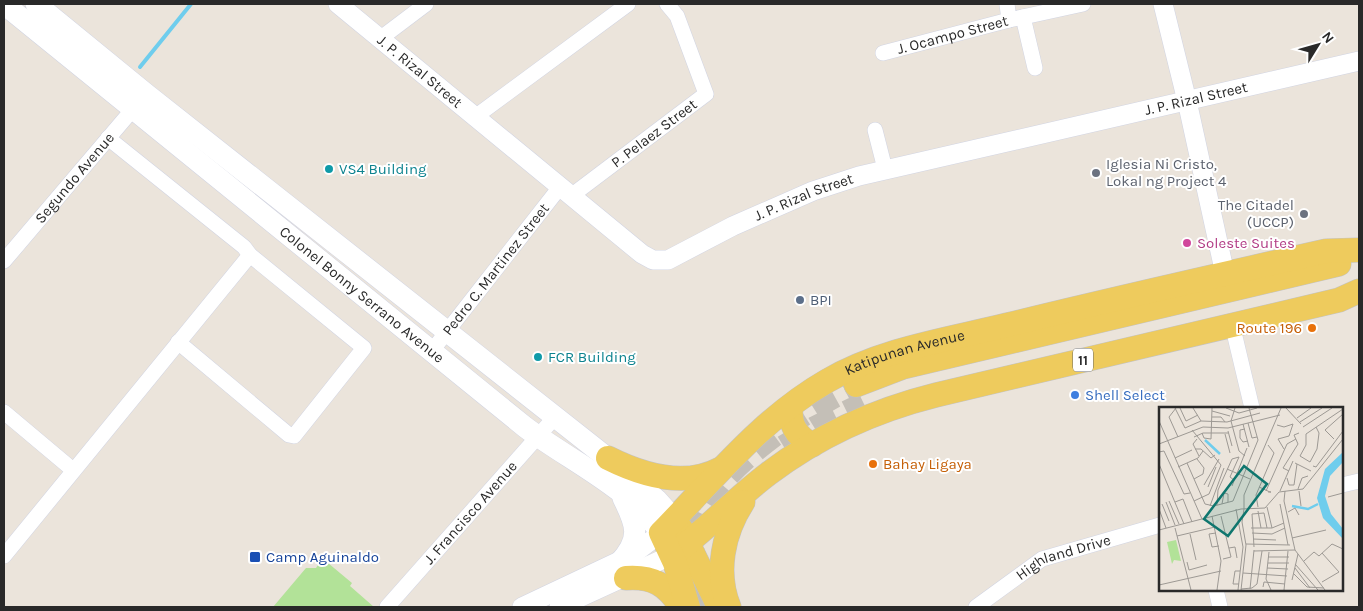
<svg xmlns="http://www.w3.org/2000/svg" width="1363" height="611" font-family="Karla,sans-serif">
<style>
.grass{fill:#b2e298}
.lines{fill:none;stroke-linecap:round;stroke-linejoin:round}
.stream{stroke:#6fcded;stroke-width:4}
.primary-tunnel{stroke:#c4bfb7;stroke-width:24;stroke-dasharray:24 12;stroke-linecap:butt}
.minor-casing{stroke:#d1d4e2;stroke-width:16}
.tertiary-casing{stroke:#d1d4e2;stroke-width:20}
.secondary-casing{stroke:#d1d4e2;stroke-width:22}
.primary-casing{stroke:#c3c3c3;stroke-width:25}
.minor{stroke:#fff;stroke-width:15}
.tertiary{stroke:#fff;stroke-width:19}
.secondary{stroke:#fff;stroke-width:21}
.primary{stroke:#eecb5d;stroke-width:24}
.culture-dot{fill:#0f9aa8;stroke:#fff;stroke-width:2}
.worship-dot{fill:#6b7280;stroke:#fff;stroke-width:2}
.hotel-dot{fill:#d1479c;stroke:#fff;stroke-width:2}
.service-dot{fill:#5c6f8a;stroke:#fff;stroke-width:2}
.food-dot{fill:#e8710a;stroke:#fff;stroke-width:2}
.shop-dot{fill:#3f7fe0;stroke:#fff;stroke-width:2}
.transit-dot{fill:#1a4fb4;stroke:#fff;stroke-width:2}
.labels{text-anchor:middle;stroke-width:4;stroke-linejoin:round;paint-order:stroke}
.shield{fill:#fff;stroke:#696969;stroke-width:1}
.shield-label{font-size:14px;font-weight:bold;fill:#292929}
.street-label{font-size:15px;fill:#292929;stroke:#fff}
.worship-label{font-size:15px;fill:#5b616d;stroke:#fff;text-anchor:start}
.culture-label{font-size:15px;fill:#0d838f;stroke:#fff;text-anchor:start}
.hotel-label{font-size:15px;fill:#b23c85;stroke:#fff;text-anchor:start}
.service-label{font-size:15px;fill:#4e5e75;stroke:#fff;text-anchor:start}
.food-label{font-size:15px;fill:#c56008;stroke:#fff;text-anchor:end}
.shop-label{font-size:15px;fill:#366cbe;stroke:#fff;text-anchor:start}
.transit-label{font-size:15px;fill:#164399;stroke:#fff;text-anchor:start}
.inset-river{fill:none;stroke:#6fcded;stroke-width:2.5}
.inset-road{fill:none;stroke:#9d9994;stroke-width:1}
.view{fill:#0f766e;fill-opacity:0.15;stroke:#0f766e;stroke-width:2.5}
.inset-edge{fill:none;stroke:#292929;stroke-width:2.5}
</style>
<rect width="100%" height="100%" fill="#ebe4db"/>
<path class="grass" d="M320 562 326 566 328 563 352 583 350 586 374 607H273L306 568H316Z"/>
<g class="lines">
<path class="stream" d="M140 67 191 4"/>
<path class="primary-tunnel" d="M784 447 815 428 864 404
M701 607C695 580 687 548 697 521 715 469 808 407 856 385"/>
<defs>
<g id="minor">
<path d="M1007 4 1009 20"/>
<path d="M1023 17 1035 68"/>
<path d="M381 38 426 4"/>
<path id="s1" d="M883 53 1009 20 1083 4"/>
<path d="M475 117 628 4"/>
<path d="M875 130 885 169"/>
<path d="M108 138 244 247 250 255 364 348 294 436 289 435 178 342"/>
<path id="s2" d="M571 196 706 94 677 16 667 4"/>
<path id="s3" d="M4 261 139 102"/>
<path d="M1232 324 1252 408"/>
<path id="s4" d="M431 352 560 187"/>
<path d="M4 412 73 470"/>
<path d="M1342 485 1359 481"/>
<path d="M4 556 250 255"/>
<path d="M1216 590 1220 607"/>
<path id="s5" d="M387 607 555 417"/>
<path id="s6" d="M976 607 1042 559 1160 525"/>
</g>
<g id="tertiary">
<path id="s7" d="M338 4 642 254 653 260H668L733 226 813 191 859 176 1359 61"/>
<path d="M1163 4 1187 101 1225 274"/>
<path d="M522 607 632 555 661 533"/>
<path d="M559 607 672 555"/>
</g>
<g id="secondary">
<path id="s8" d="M4 4 525 427C570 461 627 486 661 533"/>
<path d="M36 4 146 94 606 457 657 500 674 519"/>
<path d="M620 562C642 538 636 524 623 498"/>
</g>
<g id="primary">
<path d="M856 385 903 367 1339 264"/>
<path d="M791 406C789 424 796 436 812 445"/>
<path d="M608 458C642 475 684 488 720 469"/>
<path d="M681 529 719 607"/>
<path d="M672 555C706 530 735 499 768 474 818 436 876 410 936 395L1339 300 1359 291"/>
<path d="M626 578C653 576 667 585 681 607"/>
<path id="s9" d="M688 607 675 563 661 533C713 480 761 419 827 381 882 349 946 340 1007 325 1113 299 1219 275 1326 251L1359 250"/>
<path d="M729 607C715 572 723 533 743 502"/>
</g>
</defs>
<use href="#minor" class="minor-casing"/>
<use href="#tertiary" class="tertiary-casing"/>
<use href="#secondary" class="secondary-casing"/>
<use href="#primary" class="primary-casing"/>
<use href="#minor" class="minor"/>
<use href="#tertiary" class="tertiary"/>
<use href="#secondary" class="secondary"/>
<use href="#primary" class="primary"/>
</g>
<g class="culture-dot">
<circle cx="329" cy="169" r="5"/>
<circle cx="538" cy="357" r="5"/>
</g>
<g class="worship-dot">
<circle cx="1096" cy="173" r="5"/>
<circle cx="1304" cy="214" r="5"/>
</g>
<circle class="hotel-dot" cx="1187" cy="243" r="5"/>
<circle class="service-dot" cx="800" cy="300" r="5"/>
<g class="food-dot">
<circle cx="1312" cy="328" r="5"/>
<circle cx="873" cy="464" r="5"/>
</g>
<circle class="shop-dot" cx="1075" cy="395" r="5"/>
<rect class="transit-dot" x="249" y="551" width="12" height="12" rx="2.5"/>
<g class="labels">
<rect class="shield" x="1073" y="348.5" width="20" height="23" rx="4"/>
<g class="shield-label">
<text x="1083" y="365">11</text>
</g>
<g class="street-label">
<text dy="5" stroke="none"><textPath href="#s1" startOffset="72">J. Ocampo Street</textPath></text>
<text dy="5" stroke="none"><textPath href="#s7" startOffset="106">J. P. Rizal Street</textPath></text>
<text dy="5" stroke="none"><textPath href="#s7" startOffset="976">J. P. Rizal Street</textPath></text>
<text dy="5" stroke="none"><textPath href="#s2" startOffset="104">P. Pelaez Street</textPath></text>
<text dy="5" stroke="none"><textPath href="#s3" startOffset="109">Segundo Avenue</textPath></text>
<text dy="5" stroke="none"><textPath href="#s7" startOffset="571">J. P. Rizal Street</textPath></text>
<text dy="5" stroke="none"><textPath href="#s4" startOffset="105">Pedro C. Martinez Street</textPath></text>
<text dy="5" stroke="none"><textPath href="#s8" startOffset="461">Colonel Bonny Serrano Avenue</textPath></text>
<text dy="5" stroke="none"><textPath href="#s9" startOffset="388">Katipunan Avenue</textPath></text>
<text dy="5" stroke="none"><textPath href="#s5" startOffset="126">J. Francisco Avenue</textPath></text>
<text dy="5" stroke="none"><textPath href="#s6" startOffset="102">Highland Drive</textPath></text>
</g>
<g class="worship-label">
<text x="1106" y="169">Iglesia Ni Cristo,<tspan x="1106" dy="17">Lokal ng Project 4</tspan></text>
<text x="1294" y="210" text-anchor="end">The Citadel<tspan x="1294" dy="17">(UCCP)</tspan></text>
</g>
<g class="culture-label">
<text x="339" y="174">VS4 Building</text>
<text x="548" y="362">FCR Building</text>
</g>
<g class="hotel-label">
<text x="1197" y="248">Soleste Suites</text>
</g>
<g class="service-label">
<text x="810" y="305">BPI</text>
</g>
<g class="food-label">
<text x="1302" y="333">Route 196</text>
<text x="883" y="469" text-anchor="start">Bahay Ligaya</text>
</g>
<g class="shop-label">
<text x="1085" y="400">Shell Select</text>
</g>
<g class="transit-label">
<text x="266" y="562">Camp Aguinaldo</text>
</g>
</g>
<g transform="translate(1159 407)">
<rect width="184" height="184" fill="#ebe4db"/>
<path d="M17 133 22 154 15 153 13 157 8 135Z" fill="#b2e298"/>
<path d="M184 45V55L171 69 166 89 172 107 184 122V132L164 111 158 91 166 62Z" fill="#6fcded"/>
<path class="inset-river" d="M46 33 61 47M133 99 149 102 159 97"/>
<path class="inset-road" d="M16 1 26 21 42 14 68 15 101 6M17 1 10 10 19 30M21 1 27 14 39 8M34 1 42 14M67 1 80 6 98 1M76 1 72 14 80 44 86 49M127 1 142 17M53 4 71 9M53 10H62L66 15M138 11 152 1M0 14 43 112M141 15 163 1M89 16 93 31 98 30M84 17 90 40M118 18 125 20 134 17 130 29 119 32 125 42M144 20 173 1M86 22 81 23V31L84 35 89 34M33 23 62 58 50 87 35 94M69 24 73 39M43 26 45 31 52 32 53 1M66 27 71 46M147 27V38L141 49 151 55 158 42 160 26 157 20M147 27 184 2M35 30 44 26H69M38 32 34 37 40 49M175 32 166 23 184 7M0 37 44 20 69 21 121 8M36 42H42L52 51 56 48M0 45 5 44 25 87 31 86M16 51 33 43M28 56 46 97 55 99 74 94 99 33 90 1M136 56 152 64M0 57 25 117M154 59 157 60 184 24M19 60 39 51 44 44M68 62 91 72M130 64 124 61 139 37 135 28 140 26M128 71 130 78H135L138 57M35 72 44 67 45 61 38 52M75 73 71 70 80 50M45 78 60 52M73 79 88 41M49 80 57 60M100 80 111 85H112H109M139 82 143 71 149 69M107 84 128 37 137 32M121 84 134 54M126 84 125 94 136 143 166 183M140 84 142 99M169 90 184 86M10 94 20 117M7 95 16 118M16 95 24 92 33 115M3 97 10 114M63 97 65 86 69 87V95M121 97 129 138M58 98 59 83 73 52 80 50M51 99 65 61M99 100 97 88 115 46 109 38M108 100 113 121M0 102 7 121M77 102 84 140 79 183M85 102V88L122 1M99 104 102 121M129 105 136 101 140 108M53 109 62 154 58 183M62 109 72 150 64 152M16 121 32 183M92 121H113L125 116M0 123 82 102 106 101 120 85 144 82 184 32M57 126 50 127 53 140 60 139M93 126 113 127 126 121M31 127 37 153M18 129 56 120M133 131 167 123M94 132 117 133M87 137 131 138M95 140 93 107 105 106 108 121M70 141 76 140 78 151M95 144 136 143M110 145 107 172 112 183M109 150H130M145 154 155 145 160 149 173 137 184 142M28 155 30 163 48 158M109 156H130M136 157 159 183M108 161 129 162M136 161 151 181M84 166 128 169M134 166 148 180 165 181M133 173 139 147M163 175 180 165 163 146M80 177H74L76 164H81M0 178 62 164M104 180 105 175 126 177M82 182 93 181 98 177 103 144M91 182 95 143M82 183 87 138 83 115 85 102M125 183 129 144"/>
<path class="view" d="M85 59 108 77 69 129 45 112Z"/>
<rect width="184" height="184" class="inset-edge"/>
</g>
<rect width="1363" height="611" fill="none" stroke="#292929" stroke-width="10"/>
<g transform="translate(1318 45) rotate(53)" stroke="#ffffff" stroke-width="4" paint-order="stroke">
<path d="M0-4L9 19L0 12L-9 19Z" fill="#292929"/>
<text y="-8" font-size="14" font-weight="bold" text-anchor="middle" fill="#292929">N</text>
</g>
</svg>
